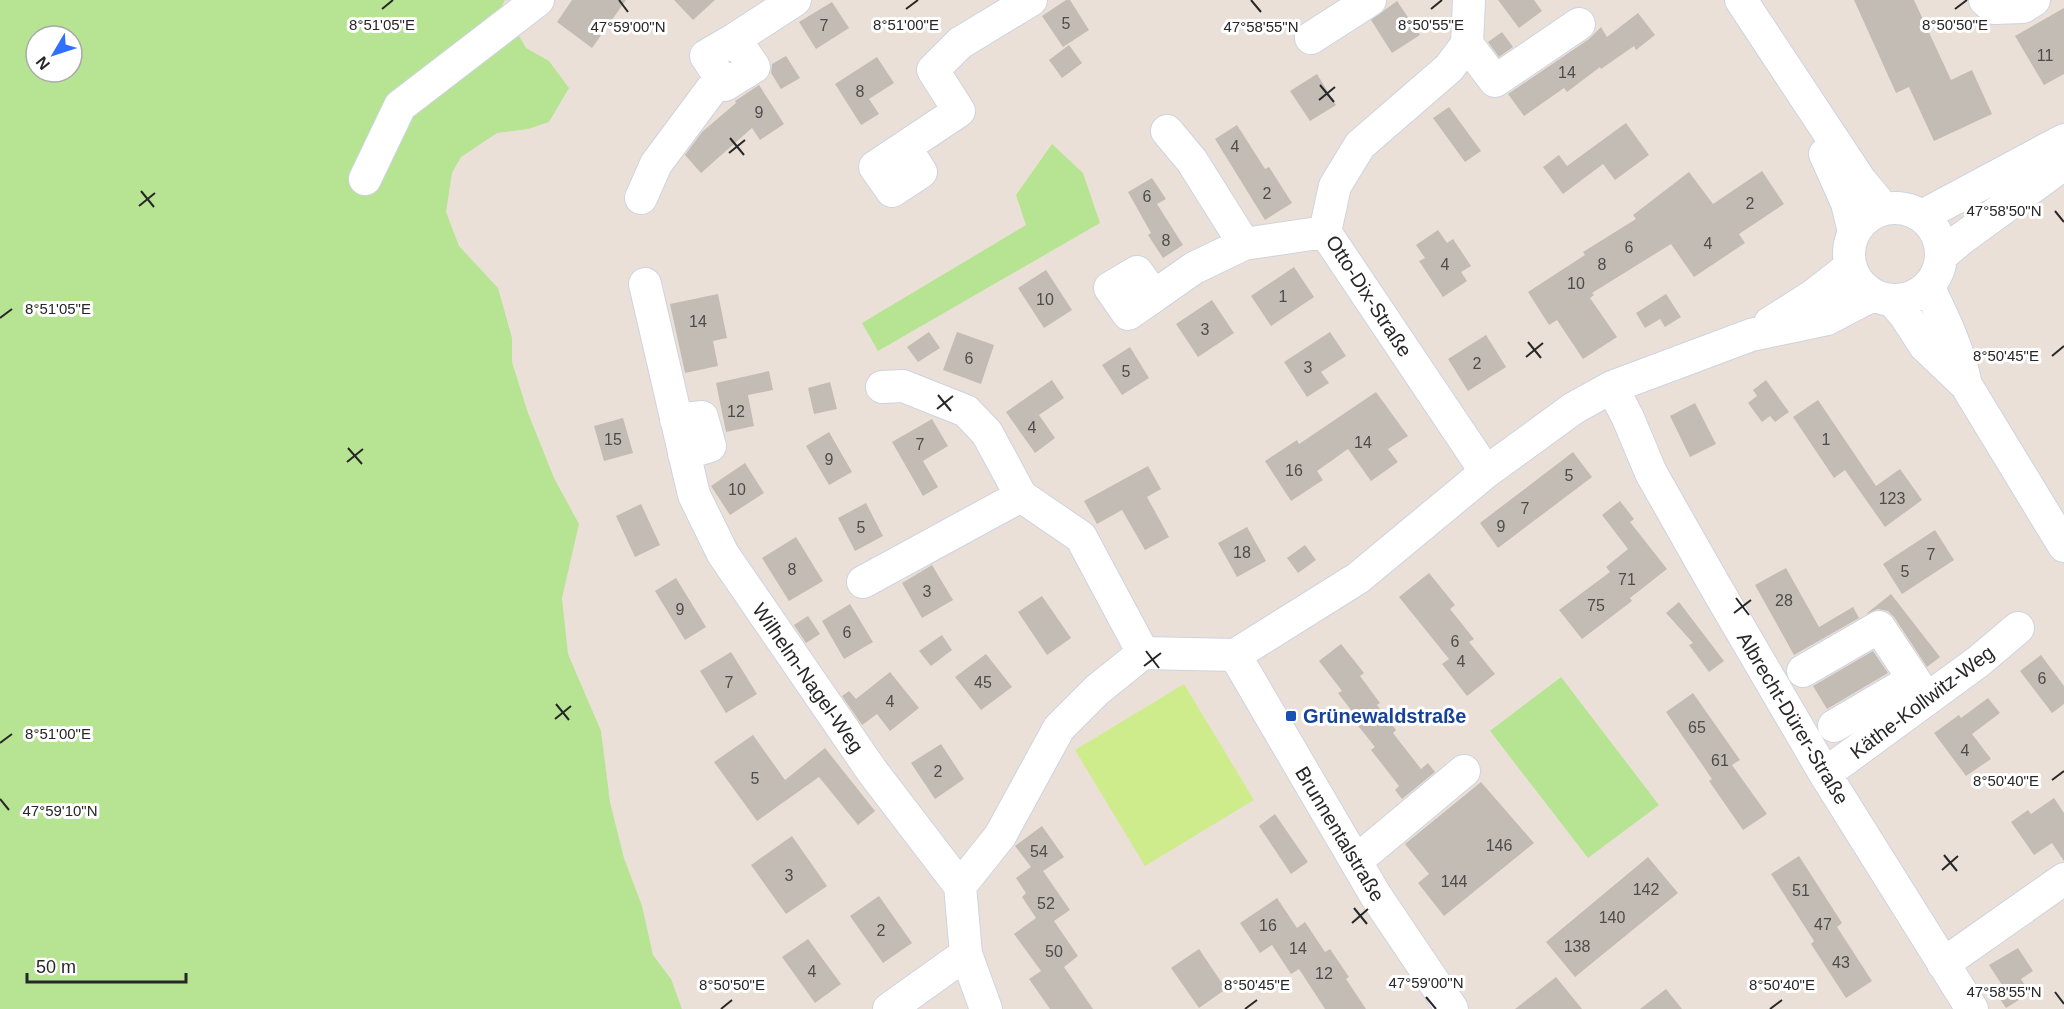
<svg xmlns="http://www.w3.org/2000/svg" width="2064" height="1009" font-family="Arial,sans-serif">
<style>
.green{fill:#b7e492;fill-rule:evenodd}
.pitch{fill:#cfec8d}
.building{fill:#c2bcb4}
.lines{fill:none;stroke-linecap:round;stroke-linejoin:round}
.minor-casing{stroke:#cdd3e1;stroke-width:34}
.minor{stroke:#fff;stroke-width:32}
.ticks{fill:none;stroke:#272727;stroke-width:2}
.transit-dot{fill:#1a4fb4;stroke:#fff;stroke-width:2}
.labels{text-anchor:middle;stroke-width:6;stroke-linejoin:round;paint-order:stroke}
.number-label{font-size:16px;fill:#4e4c4a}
.street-label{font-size:20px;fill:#272727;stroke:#fff}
.transit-label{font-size:20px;font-weight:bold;fill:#164399;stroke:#fff;text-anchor:start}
.ticks-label{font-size:15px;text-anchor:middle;fill:#272727;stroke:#fff;stroke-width:6;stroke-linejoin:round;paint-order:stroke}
</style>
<rect width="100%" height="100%" fill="#ebe0d8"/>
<path class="green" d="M0 0H505L502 6 526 48 549 61 569 88 549 122 528 129 497 133 461 157 452 173 446 212 459 246 498 288 512 338V362L528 413 554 478 579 524 562 598 568 654 601 731 610 802 624 858 642 906 653 955 671 979 682 1009H0ZM36 36H72V72H36Z
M1052 144 1083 173 1100 223 878 351 862 323 1026 225 1016 195Z
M1561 677 1659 805 1588 858 1490 731Z"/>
<path class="pitch" d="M1184 684 1254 800 1145 866 1075 750Z"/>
<path class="building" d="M572 0H626L592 48 557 22Z
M674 0H715L693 20Z
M1066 0H1070L1089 30 1063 47 1042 16Z
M1498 0H1534L1542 11 1519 28Z
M1854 0H1914L1951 80 1972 70 1992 114 1934 141 1909 87 1896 93Z
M1397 1 1420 35 1392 53 1371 20Z
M832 2 849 28 816 49 799 22Z
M2064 8V74L2044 85 2015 36Z
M1638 13 1655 35 1636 50 1634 46 1601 69 1600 67 1567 92 1564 88 1524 116 1508 94 1589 39 1601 27 1607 37Z
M1502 32 1513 47 1499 57 1488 42Z
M1069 45 1082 63 1062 78 1049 60Z
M786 56 800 78 781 89 771 73 772 64Z
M877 57 894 83 869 99 879 114 861 125 835 84Z
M1317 74 1336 105 1310 121 1290 91Z
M759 85 784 124 760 140 752 128 701 173 685 155 702 132 736 103 735 101Z
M1449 107 1481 151 1465 162 1433 118Z
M1626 123 1649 155 1615 180 1603 164 1563 194 1543 167 1559 155 1567 166Z
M1237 125 1265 169 1269 167 1292 203 1265 220 1215 139Z
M1762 171 1784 204 1739 234 1745 243 1694 277 1671 244 1592 293 1594 295 1590 298 1617 337 1583 359 1557 320 1549 325 1528 292 1585 255 1583 252 1636 219 1633 215 1689 172 1713 204Z
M1152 178 1166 199 1157 204 1183 245 1163 258 1148 235 1151 233 1128 192Z
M1438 230 1447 243 1453 239 1471 266 1461 272 1467 281 1443 297 1419 261 1425 258 1416 245Z
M1294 267 1314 297 1271 326 1251 296Z
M1046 270 1072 310 1044 328 1018 288Z
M718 294 727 338 713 341 718 366 685 373 670 304Z
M1666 294 1681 317 1665 327 1660 319 1645 328 1636 313Z
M1212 300 1234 333 1198 357 1176 324Z
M929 332 940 348 918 362 907 347Z
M957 332 994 345 981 384 943 370Z
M1330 332 1346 356 1321 372 1329 383 1307 397 1284 362Z
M1486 335 1506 367 1468 391 1448 359Z
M1130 347 1149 378 1122 395 1102 365Z
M769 371 773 390 748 395 754 426 726 432 716 383Z
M1052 380 1064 398 1039 415 1055 438 1035 453 1006 412Z
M1766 380 1789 412 1775 422 1770 416 1762 422 1748 403 1757 396 1753 390Z
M830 382 837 409 814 414 808 388Z
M1376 392 1408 436 1388 449 1398 462 1371 481 1348 449 1317 471 1323 480 1291 501 1265 461 1297 440 1299 444Z
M1818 400 1876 486 1900 469 1922 500 1885 527 1845 470 1834 478 1793 417Z
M1695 403 1716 444 1690 457 1670 416Z
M623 418 633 453 604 461 594 426Z
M932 419 948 446 923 461 938 487 923 496 892 442Z
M829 432 852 472 829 485 806 446Z
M1573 452 1592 477 1498 548 1480 523Z
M745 463 764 493 730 515 711 486Z
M1148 466 1161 489 1147 497 1169 537 1145 550 1122 510 1097 524 1084 501Z
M1620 501 1634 519 1630 522 1667 569 1630 598 1632 601 1582 639 1559 610 1610 572 1606 567 1628 549 1602 515Z
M866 503 883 536 855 551 838 518Z
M641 504 660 545 635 557 616 516Z
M1247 527 1266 561 1237 577 1218 543Z
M1935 530 1954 560 1902 594 1883 564Z
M796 537 823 581 789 601 762 558Z
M1305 545 1316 560 1298 573 1287 558Z
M932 565 953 600 922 618 902 583Z
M1786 568 1819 627 1853 607 1859 618 1794 655 1755 585Z
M1429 573 1455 605 1450 609 1474 639 1469 642 1495 674 1467 696 1442 664 1449 659 1399 597Z
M676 578 706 627 685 640 655 591Z
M1891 594 1940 657 1927 667 1894 617 1888 611 1878 609 1866 614Z
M1042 596 1071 638 1047 655 1018 612Z
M1679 602 1724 661 1709 672 1689 645 1693 643 1666 613Z
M850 604 873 642 844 659 822 621Z
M808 616 820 634 806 643 794 625Z
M942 635 952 650 931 666 919 651Z
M1341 644 1364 673 1360 676 1380 703 1377 705 1396 730 1393 733 1421 769 1428 763 1435 772 1402 799 1395 790 1399 786 1371 750 1375 747 1355 722 1358 719 1338 693 1342 691 1319 661Z
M1873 651 1888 673 1827 709 1813 686Z
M731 652 757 694 726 713 700 671Z
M986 654 1012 687 981 710 955 677Z
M2041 655 2064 686V704L2052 713 2020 671Z
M890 672 919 708 890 731 877 714 862 725 842 696 849 691 856 699Z
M1693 693 1740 760 1732 765 1767 814 1743 830 1709 781 1712 779 1666 712Z
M1988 698 2000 713 1972 734 1991 759 1966 776 1934 733 1959 715 1961 718Z
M753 735 785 780 825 748 875 811 858 825 819 777 757 821 714 762Z
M941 744 964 779 935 799 911 763Z
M1481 782 1534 843 1444 916 1418 883 1429 874 1405 844Z
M2054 798 2064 813V861L2052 843 2034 855 2011 822 2028 810 2031 814Z
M1275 814 1308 862 1291 874 1259 826Z
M1042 826 1064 857 1043 871 1070 910 1054 921 1078 956 1064 967 1093 1009H1050L1029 979 1041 971 1014 934 1036 918 1022 897 1026 893 1016 878 1031 867 1015 846Z
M792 836 827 886 786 914 751 865Z
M1799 856 1842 923 1837 927 1872 981 1846 998 1811 944 1814 941 1771 874Z
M1648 857 1678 893 1575 977 1546 942Z
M879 896 912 943 883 963 850 916Z
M1277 898 1297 928 1305 922 1325 952 1330 949 1349 977 1346 979 1366 1009H1325L1299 969 1291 974 1272 945 1260 953 1240 923Z
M808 939 841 984 815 1003 782 957Z
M2018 948 2033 971 2021 979 2030 993 2006 1008 1996 993 2004 988 1989 965Z
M1199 949 1226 989 1199 1008 1171 968Z
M1556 977 1582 1009H1515Z
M1666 989 1682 1009H1640Z"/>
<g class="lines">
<defs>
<path id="minor" d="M1469 0 1467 44 1449 68 1360 145 1335 186 1325 232 1486 472
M1741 0 1860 180 1884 209
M1985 0 1994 8 2023 7 2034 0
M1311 38 1370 0
M735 39 754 67 725 85 706 56 735 39 795 0
M1467 44 1495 81 1579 24
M1167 131 1192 161 1244 244
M905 147 921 172 892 191 875 167 959 111 933 70 960 43 1031 0
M1825 154 1847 203 1854 232
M365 179 400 106 538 0
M641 198 656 164 720 78
M1849 254a46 46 0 1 1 92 0a46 46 0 1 1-92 0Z
M1922 216 2064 140
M1941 256 1961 239 2064 164
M645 284 694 495 723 554 872 771 960 886
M1928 286C1944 319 1959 350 1966 385L2064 546
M1154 296 1128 314 1110 288 1137 272 1154 296 1194 268 1244 244 1325 232
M1893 301 1905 315 1925 346 1966 385
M1770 323 1814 295 1850 267
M882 387 903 386 966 411 987 433 1021 496 1081 537 1143 653
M1612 387 1628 418 1651 473 1714 584 1825 774 1972 1009
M676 420 702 417 710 446 684 454
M863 582 1021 496
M1143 653 1235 655 1358 578 1486 472 1574 408 1612 387 1751 335 1827 319 1873 295
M1235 655 1376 896 1452 1009
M1803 671 1879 627 1927 699
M1834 726 1914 679
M1825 774 1979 661 2018 628
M1356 861 1464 771
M1943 964 2064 879
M889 1009 966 954
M986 1009 966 954 960 886 1000 836 1059 728 1097 690 1143 653"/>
</defs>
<use href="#minor" class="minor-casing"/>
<use href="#minor" class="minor"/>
</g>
<path class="ticks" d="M619 0 628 12M1251 0 1261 12M382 9 393 0M906 9 918 0M1431 9 1442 0M1955 9 1967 0M1320 85 1334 102M1319 100 1335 87M730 138 744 155M729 153 745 140M141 191 154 207M139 206 155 193M2055 211 2064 222M0 318 12 309M1528 342 1541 358M2052 356 2064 346M1526 357 1543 343M938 395 951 411M937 409 953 396M348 448 362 464M347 462 363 449M1736 598 1749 615M1734 613 1751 600M1146 651 1159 668M1144 666 1161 653M556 704 569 720M555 719 571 706M0 743 12 734M2052 780 2064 771M0 799 9 810M1944 855 1957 871M1942 870 1958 856M1354 908 1367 924M1352 923 1368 909M2055 992 2064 1004M1426 997 1436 1009M721 1009 732 1000M1245 1009 1257 1000M1770 1009 1782 1000"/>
<rect class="transit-dot" x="1285" y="710" width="12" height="12" rx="3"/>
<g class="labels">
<g class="number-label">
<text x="1066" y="29">5</text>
<text x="824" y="31">7</text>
<text x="2045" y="61">11</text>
<text x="1567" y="78">14</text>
<text x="860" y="97">8</text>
<text x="759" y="118">9</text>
<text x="1235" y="152">4</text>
<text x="1267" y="199">2</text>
<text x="1147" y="202">6</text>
<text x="1750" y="209">2</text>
<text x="1166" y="246">8</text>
<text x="1708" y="249">4</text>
<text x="1629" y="253">6</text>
<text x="1445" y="270">4</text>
<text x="1602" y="270">8</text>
<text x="1576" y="289">10</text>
<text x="1283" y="302">1</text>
<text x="1045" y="305">10</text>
<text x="698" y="327">14</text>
<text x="1205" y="335">3</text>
<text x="969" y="364">6</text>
<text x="1477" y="369">2</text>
<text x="1308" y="373">3</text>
<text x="1126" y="377">5</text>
<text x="736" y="417">12</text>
<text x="1032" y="433">4</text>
<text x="613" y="445">15</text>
<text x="1826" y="445">1</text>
<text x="1363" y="448">14</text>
<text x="920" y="450">7</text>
<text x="829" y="465">9</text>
<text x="1294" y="476">16</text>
<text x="1569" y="481">5</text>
<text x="737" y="495">10</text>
<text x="1892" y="504">123</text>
<text x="1525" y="514">7</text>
<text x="1501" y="532">9</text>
<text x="861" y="533">5</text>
<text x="1242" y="558">18</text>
<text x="1931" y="560">7</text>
<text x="792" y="575">8</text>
<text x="1905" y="577">5</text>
<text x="1627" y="585">71</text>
<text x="927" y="597">3</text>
<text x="1784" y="606">28</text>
<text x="1596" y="611">75</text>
<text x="680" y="615">9</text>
<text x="847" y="638">6</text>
<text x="1455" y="647">6</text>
<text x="1461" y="667">4</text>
<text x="2042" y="684">6</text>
<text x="729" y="688">7</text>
<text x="983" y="688">45</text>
<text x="890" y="707">4</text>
<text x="1697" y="733">65</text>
<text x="1965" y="756">4</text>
<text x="1720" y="766">61</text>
<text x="938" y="777">2</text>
<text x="755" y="784">5</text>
<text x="1499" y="851">146</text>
<text x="1039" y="857">54</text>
<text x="789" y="881">3</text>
<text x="1454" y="887">144</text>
<text x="1646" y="895">142</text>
<text x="1801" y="896">51</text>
<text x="1046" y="909">52</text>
<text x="1612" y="923">140</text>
<text x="1823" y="930">47</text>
<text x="1268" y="931">16</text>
<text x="881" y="936">2</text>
<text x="1577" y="952">138</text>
<text x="1298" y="954">14</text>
<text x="1054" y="957">50</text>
<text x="1841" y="968">43</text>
<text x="812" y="977">4</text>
<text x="1324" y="979">12</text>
</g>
<g class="street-label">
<text transform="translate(1369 296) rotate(57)" y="7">Otto-Dix-Straße</text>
<text transform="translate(808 678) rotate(55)" y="7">Wilhelm-Nagel-Weg</text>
<text transform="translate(1922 702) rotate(-37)" y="7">Käthe-Kollwitz-Weg</text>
<text transform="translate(1793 718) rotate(59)" y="7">Albrecht-Dürer-Straße</text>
<text transform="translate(1340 834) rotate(59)" y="7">Brunnentalstraße</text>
</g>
<g class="transit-label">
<text x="1303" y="723">Grünewaldstraße</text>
</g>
</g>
<g class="ticks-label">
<text x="382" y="30">8°51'05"E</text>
<text x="906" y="30">8°51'00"E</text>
<text x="1431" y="30">8°50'55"E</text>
<text x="1955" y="30">8°50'50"E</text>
<text x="628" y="32">47°59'00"N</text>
<text x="1261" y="32">47°58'55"N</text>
<text x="2004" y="216">47°58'50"N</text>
<text x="58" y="314">8°51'05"E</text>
<text x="2006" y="361">8°50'45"E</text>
<text x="58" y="739">8°51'00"E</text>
<text x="2006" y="786">8°50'40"E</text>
<text x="60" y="816">47°59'10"N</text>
<text x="1426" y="988">47°59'00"N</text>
<text x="732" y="990">8°50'50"E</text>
<text x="1257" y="990">8°50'45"E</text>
<text x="1782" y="990">8°50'40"E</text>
<text x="2004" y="997">47°58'55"N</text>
</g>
<g transform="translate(54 54) rotate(231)"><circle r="28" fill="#ffffff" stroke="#a9a9a9" stroke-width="1.5"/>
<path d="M0-4.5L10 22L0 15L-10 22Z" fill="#316fff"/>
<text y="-9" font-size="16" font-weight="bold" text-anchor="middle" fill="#272727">N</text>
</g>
<path d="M27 973v9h159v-9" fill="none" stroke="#272727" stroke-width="3"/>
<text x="36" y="973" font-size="18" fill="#272727" stroke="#ffffff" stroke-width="4.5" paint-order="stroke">50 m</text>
</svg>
